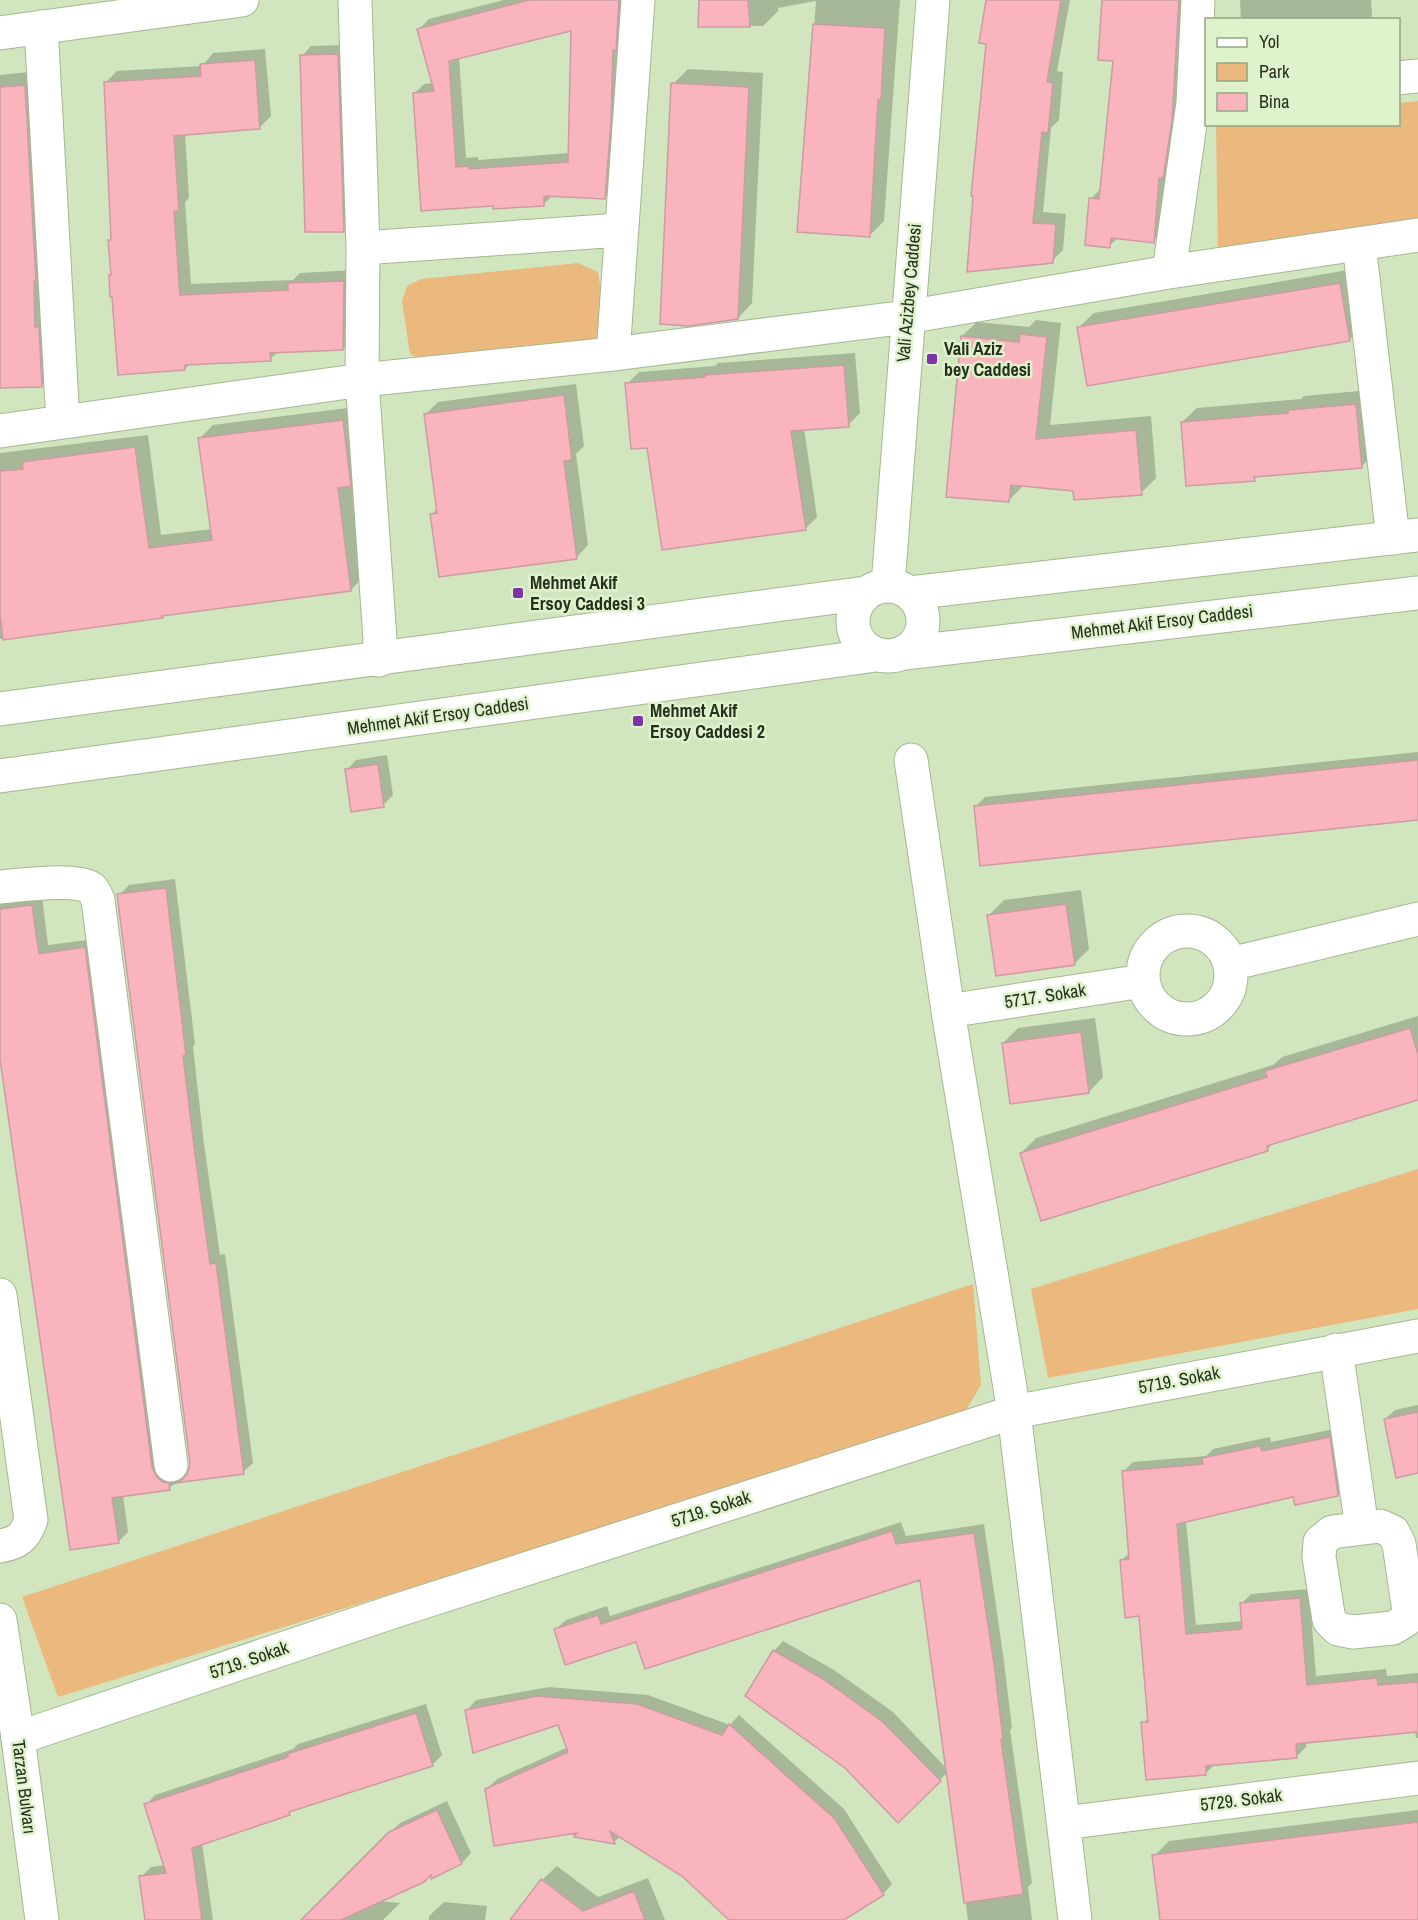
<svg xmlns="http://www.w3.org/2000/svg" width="1418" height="1920" font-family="'Archivo Narrow',sans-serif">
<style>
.green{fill:#ebb87d}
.shadow{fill:#0003;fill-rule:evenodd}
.building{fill:#f9b4be;stroke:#cb9ca2;stroke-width:1.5;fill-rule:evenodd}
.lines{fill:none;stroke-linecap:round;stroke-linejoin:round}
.minor-casing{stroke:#a4b791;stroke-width:35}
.major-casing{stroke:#a4b791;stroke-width:35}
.minor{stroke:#fff;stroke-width:33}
.major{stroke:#fff;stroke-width:33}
.poi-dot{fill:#7b34a7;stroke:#def3cb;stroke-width:2}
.labels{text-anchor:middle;stroke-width:5;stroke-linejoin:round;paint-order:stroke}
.street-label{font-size:18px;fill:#272f1f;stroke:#def3cb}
.poi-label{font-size:18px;font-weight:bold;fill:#272f1f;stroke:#def3cb;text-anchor:start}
</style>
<rect width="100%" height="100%" fill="#d1e6be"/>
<path class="green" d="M1418 101V224L1218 256 1216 125 1398 124 1399 103Z
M578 263 598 272 606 323 601 340 429 363 410 354 402 301 407 286 421 279Z
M1418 1169V1309L1048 1378 1031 1289Z
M973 1284 981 1385 962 1417 58 1697 22 1597Z"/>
<path class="shadow" d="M504 0H628L614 188 605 198 553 195 544 204H494L422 210 415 93 424 84 434 83 419 29 429 19ZM573 29 569 153 478 160V157L466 158 459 57Z
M700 0H900L884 221 869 236 799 231 816 1 778 8V11L763 26 700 25Z
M988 0H1070L1057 71 1063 72 1059 120 1051 128 1043 212 1066 214 1063 250 1052 261 969 270 988 43Z
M1104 0H1191L1167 227 1153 241 1118 238 1109 246 1091 199 1101 188 1115 59Z
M1240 0H1371L1372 16 1369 20H1241Z
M347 45 353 221 343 230 302 56 311 46Z
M265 49 271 116 260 127 185 133 189 198 185 202 191 284 293 280 300 273 355 270 354 338 343 349 278 352 270 359 190 364 185 369 112 296 110 240 112 238 105 83 117 71 202 66 213 53Z
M688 69 763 73 752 303 738 318 673 84Z
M40 71 56 371 41 386 0 387V75Z
M1354 269 1364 325 1349 340 1079 327 1094 313Z
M1036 320 1061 323 1050 425 1151 416 1156 478 1141 493 1024 485 1009 500 962 336 977 322 1029 327Z
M855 353 860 413 848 425 804 428 817 517 805 529 627 384 639 372 715 366 718 363Z
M576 384 584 446 576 454 588 545 576 558 432 514 438 508 426 414 438 402Z
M1370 390 1376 452 1361 467 1258 475 1254 479 1182 422 1197 408 1301 399 1304 396Z
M355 407 363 471 352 482 364 576 351 590 165 614 162 617 0 639V453L148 435 161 535 212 529 199 439 213 425Z
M1418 752V819L975 807 985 797Z
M387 755 393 795 383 805 347 770 356 760Z
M175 879 195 1044 193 1047 204 1144 220 1255 225 1254 253 1463 243 1472 180 1481 190 1472 191 1463 119 895 129 885Z
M1081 890 1089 949 1074 964 989 915 1004 900Z
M42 896 48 945 95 939 179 1481 169 1488 123 1495 128 1532 118 1542 0 1047V901Z
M1418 1016V1098L1275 1142 1267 1149 1021 1153 1036 1138 1273 1065 1282 1057Z
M1095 1018 1103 1077 1089 1092 1003 1043 1018 1028Z
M1418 1405V1471L1385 1419 1395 1410Z
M1339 1428 1347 1485 1338 1495H1295L1186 1521 1196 1625 1243 1621 1241 1604 1251 1594 1309 1589 1316 1676 1386 1669 1387 1676 1418 1673V1738H1416L1415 1731 1306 1742V1747L1296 1757 1215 1764 1206 1773 1143 1723 1149 1717 1140 1615 1121 1561 1130 1552 1123 1472 1133 1462 1206 1456 1213 1449 1270 1437 1271 1442Z
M901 1522 906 1536 984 1524 1003 1654 1012 1728 1010 1730 1032 1883 1028 1887 1032 1920H968L948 1772 898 1821 774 1651 783 1641 834 1670 893 1712 947 1769 922 1578 637 1640 556 1629 566 1620 607 1606 610 1616Z
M549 1687 648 1695 730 1725 739 1715 844 1809 892 1884 883 1894 842 1920H738L683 1875 621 1836 614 1842 577 1836 580 1831 487 1789 497 1779 568 1747 559 1723 467 1710 476 1700Z
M426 1704 442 1755 432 1765 294 1809 289 1813 202 1843 213 1920H147L141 1877 151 1867 165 1865 146 1805 155 1795 293 1749 298 1744Z
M447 1801 471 1853 462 1863 433 1876V1871L379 1901 400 1903 383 1920H308L314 1909 400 1823Z
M1418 1810V1920H1162L1154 1856 1169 1841Z
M557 1866 598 1897 648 1878 665 1920H523L542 1880Z
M444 1902 487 1906 485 1920H429V1916Z"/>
<path class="building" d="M529 0H619L616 51 613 50 611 122 605 199 544 196V206L493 209V206L421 211 413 93 434 91 417 29ZM571 31 568 162 469 169V166L456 167 449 61Z
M699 0H748L750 27H698Z
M986 0H1061L1047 82 1053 83 1048 133 1042 132 1033 223 1056 224 1053 263 967 272 973 196H971L986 44 979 43Z
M1102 0H1179L1172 121 1163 178H1159L1154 243 1111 238 1110 248 1085 245 1089 198 1099 199 1113 61 1098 60Z
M813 24 885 28 881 100H878L870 237 797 232Z
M338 54 344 232H305L300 55Z
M255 60 260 129 174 136 179 211H174L180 295 288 290V283L344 281 343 350 270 353 271 361 185 365V370L118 375 112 297H110L109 275H111L108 240H111L104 82 201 76 200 64Z
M671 83 749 87 738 319 688 326 660 324Z
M25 85 36 281H34L35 327 39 326 42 387 0 388V87Z
M1340 283 1350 341 1087 386 1077 327Z
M1020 334 1047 337 1036 439 1136 430 1142 495 1074 500 1073 491 1011 485 1009 502 946 497 961 336 1019 342Z
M844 365 849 427 791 431 806 530 662 550 647 448 631 449 625 383 705 377V375Z
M564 395 572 460 564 461 577 559 439 577 430 514 437 513 424 414Z
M1356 404 1362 468 1254 477 1255 481 1186 486 1181 422 1288 413V410Z
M343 420 351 486 338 488 351 591 162 616 163 618 3 640 0 614V471L23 469 22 462 135 447 149 548 212 540 198 438Z
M1418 760V820L980 866 974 806Z
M378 764 384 807 351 812 345 769Z
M166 888 186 1055 183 1056 195 1154 210 1264 216 1263 244 1474 175 1483 183 1479 188 1473 190 1463 117 894Z
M1066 904 1075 965 996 976 987 915Z
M32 905 39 954 85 947 152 1467 157 1477 163 1482 171 1483 169 1484 170 1490 112 1498 119 1543 70 1550 0 1059V909Z
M1410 1028 1418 1054V1100L1267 1146 1268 1151 1041 1221 1020 1153 1267 1077 1265 1071Z
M1081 1032 1089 1093 1010 1104 1002 1043Z
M1418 1412V1473L1396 1478 1384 1419Z
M1330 1437 1338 1496 1295 1505 1293 1497 1177 1524 1186 1634 1242 1629 1240 1603 1300 1598 1307 1685 1377 1678 1378 1685 1418 1682V1732L1296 1744 1297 1758 1206 1766V1775L1146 1780 1141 1722H1148L1139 1616 1125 1618 1120 1560 1129 1559 1122 1471 1203 1464 1202 1458 1260 1446 1262 1451Z
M892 1531 896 1544 974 1533 994 1664 1003 1739 1001 1740 1023 1894 964 1903 920 1580 645 1669 636 1642 565 1665 554 1629 598 1615 601 1624Z
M773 1650 823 1679 883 1722 941 1781 898 1823 845 1768 745 1696Z
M537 1696 637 1704 722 1735 729 1724 835 1819 884 1895 844 1920H729L682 1876 610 1831 615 1844 574 1837 577 1833 494 1846 485 1789 568 1752 558 1725 473 1753 465 1710Z
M416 1713 433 1766 289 1812 290 1815 192 1848 202 1920H145L139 1876 166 1873 144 1804 288 1757 287 1754Z
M437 1810 462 1864 431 1879V1875L424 1882 341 1920H301L389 1832Z
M1418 1822V1920H1160L1152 1855Z
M541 1879 583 1911 634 1891 645 1920H510Z"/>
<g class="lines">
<defs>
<path id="minor" d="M355 0 363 248 362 380 380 639 379 660
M41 27 63 422
M0 33 242 0
M1398 78 1418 76
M1359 244 1393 538
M363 248 620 230
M1169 272 1193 103 1198 0
M613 354 638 0
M0 431 362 380 613 354 907 317 1169 272 1418 235
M888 585 933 0
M911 760 948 1011 1014 1412 1075 1920
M0 887C19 885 76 878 91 888 94 891 96 895 98 900L171 1465
M1143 975a44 44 0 1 1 88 0a44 44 0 1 1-88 0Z
M1230 964 1418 919
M948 1011 1143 981
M0 1295 31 1520C25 1537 18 1543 0 1546
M1336 1350 1362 1528
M1380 1526 1393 1532 1399 1544 1409 1611 1406 1620 1393 1628 1353 1632 1338 1629 1329 1620 1319 1557 1320 1542 1332 1532Z
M18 1738 392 1612 1014 1412 1418 1336
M1064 1823 1418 1778"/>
<path id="major" d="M853 621a35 35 0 1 1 70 0a35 35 0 1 1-70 0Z
M910 593 1418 535
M905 653 1418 593
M0 709 866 593
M0 776 876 655
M0 1620 18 1738 42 1920"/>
</defs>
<use href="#minor" class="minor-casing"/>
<use href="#major" class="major-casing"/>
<use href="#minor" class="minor"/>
<use href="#major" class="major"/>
</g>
<g class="poi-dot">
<rect x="926" y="353" width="12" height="12" rx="3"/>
<rect x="512" y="587" width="12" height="12" rx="3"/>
<rect x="632" y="715" width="12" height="12" rx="3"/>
</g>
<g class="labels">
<g class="street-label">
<text transform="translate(909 293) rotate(-85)" y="6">Vali Azizbey Caddesi</text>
<text transform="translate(1162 622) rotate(-7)" y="6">Mehmet Akif Ersoy Caddesi</text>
<text transform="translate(438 716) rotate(-8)" y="6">Mehmet Akif Ersoy Caddesi</text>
<text transform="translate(1045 996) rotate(-9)" y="6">5717. Sokak</text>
<text transform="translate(1179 1380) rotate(-11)" y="6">5719. Sokak</text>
<text transform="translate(711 1509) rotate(-18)" y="6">5719. Sokak</text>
<text transform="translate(249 1660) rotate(-19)" y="6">5719. Sokak</text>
<text transform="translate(24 1787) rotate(83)" y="6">Tarzan Bulvarı</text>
<text transform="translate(1241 1800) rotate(-7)" y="6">5729. Sokak</text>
</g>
<g class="poi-label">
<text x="944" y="355">Vali Aziz<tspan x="944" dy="21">bey Caddesi</tspan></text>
<text x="530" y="589">Mehmet Akif<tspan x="530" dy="21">Ersoy Caddesi 3</tspan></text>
<text x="650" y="717">Mehmet Akif<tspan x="650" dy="21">Ersoy Caddesi 2</tspan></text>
</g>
</g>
<rect x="1205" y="18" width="195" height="108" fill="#def3cb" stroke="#95a586" stroke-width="1.5"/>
<rect x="1217" y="38" width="30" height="9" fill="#ffffff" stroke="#95a586" stroke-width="1.5"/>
<text x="1259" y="48" font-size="18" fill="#272f1f">Yol</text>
<rect x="1217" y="63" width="30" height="18" fill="#ebb87d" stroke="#95a586" stroke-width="1.5"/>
<text x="1259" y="78" font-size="18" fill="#272f1f">Park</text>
<rect x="1217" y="93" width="30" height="18" fill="#f9b4be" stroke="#95a586" stroke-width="1.5"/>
<text x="1259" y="108" font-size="18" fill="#272f1f">Bina</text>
</svg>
